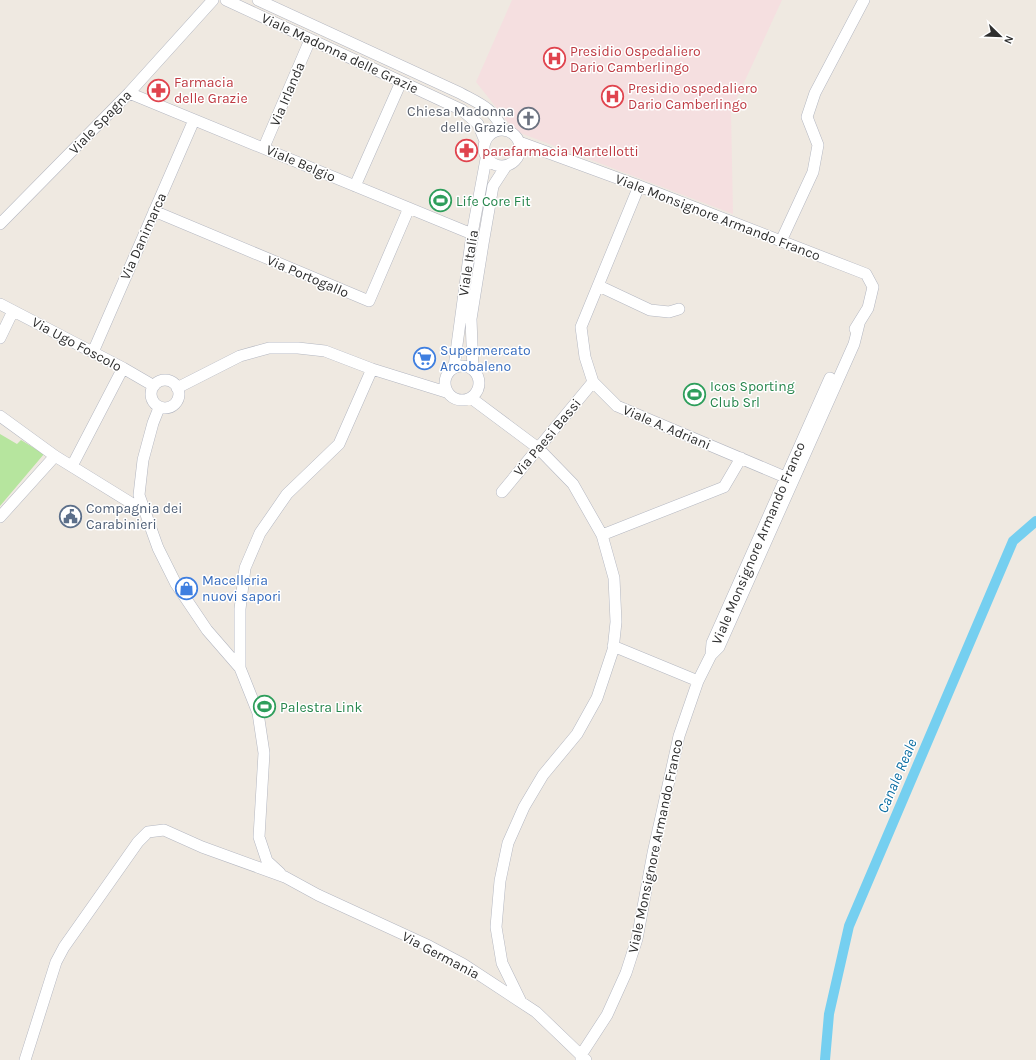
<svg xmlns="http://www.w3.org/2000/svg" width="1036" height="1060" font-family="Karla,sans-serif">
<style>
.medical{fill:#f5dfe0}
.green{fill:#b6e59e}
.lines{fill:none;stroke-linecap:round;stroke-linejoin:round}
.canal{stroke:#75cff0;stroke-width:10}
.minor-casing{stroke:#b4b7c1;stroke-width:12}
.minor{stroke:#fff;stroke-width:11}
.labels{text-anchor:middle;stroke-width:3;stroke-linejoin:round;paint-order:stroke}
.health-label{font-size:14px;fill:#be3a42;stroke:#fff;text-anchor:start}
.street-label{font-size:14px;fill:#2e2e2e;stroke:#fff}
.worship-label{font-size:14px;fill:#5b616d;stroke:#fff;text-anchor:end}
.leisure-label{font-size:14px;fill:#27864d;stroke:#fff;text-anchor:start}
.shop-label{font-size:14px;fill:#366cbe;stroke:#fff;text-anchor:start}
.service-label{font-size:14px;fill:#4e5e75;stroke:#fff;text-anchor:start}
.water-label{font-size:15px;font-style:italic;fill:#0d6fa3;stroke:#fff}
</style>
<rect width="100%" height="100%" fill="#efe9e1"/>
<path class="medical" d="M512 0H782L731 111 733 214 515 131 476 82Z"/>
<path class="green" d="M0 434 17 444 21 440 44 454 0 506Z"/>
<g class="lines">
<path class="canal" d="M825 1060 829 1014 849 926 1013 541 1036 521"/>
<defs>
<path id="minor" d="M226 0 462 110 478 124 485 141
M258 0 460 93C480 104 493 108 503 130
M129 93 472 234
M484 148a18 18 0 1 1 36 0a18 18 0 1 1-36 0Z
M519 142 639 186 866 274 873 287 868 308 855 329
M264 147 310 40
M355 186 401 82
M639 186 581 327 585 357 593 382 617 406 785 477
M154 211 369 301 409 208
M0 224 129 93 213 0
M781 241 813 172 818 145 807 117 815 93 864 0
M599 286 650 310 669 312 679 309
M0 304 123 368 154 386
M0 338 13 311
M93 352 194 120
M445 383a17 17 0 1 1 34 0a17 17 0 1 1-34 0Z
M454 367 472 234 486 159
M473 370 471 319 483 244 493 186 506 166
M151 394a14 14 0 1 1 28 0a14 14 0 1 1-28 0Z
M177 388 240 356 269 348H298L325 351 372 369 446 392
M471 398 538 448 573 484 602 535 614 578 616 622 613 650 597 698 577 734 543 775 524 807 508 843 500 881 496 927 502 963 521 1002
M159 408 153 423 143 460 139 495 158 548 176 584 207 630 240 668 258 713 264 753 259 837 267 861 280 873
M0 416 55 456 144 511
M72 466 123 368
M502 492 593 382
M0 517 55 456
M602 535 724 487 741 458
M613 646 698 681
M711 655 712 643 830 378
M240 668V609L245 568 260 533 287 494 339 444 372 369
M25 1060 56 962 64 947 138 842 148 832 164 830 202 847 285 877 318 895 429 946 463 964 536 1012 586 1060
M581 1060V1055L607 1015 626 973 637 939 653 853 679 736 698 681 711 655 719 647 854 344 859 324"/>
</defs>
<use href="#minor" class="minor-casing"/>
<use href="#minor" class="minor"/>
</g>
<defs>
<symbol id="hospital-ring" viewBox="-11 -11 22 22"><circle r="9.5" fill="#fff" stroke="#e0444e" stroke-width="1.5"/><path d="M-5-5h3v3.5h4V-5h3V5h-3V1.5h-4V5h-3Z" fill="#e0444e"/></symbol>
<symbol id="pharmacy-ring" viewBox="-11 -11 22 22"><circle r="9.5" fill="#fff" stroke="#e0444e" stroke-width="1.5"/><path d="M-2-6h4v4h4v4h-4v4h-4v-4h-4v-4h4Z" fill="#e0444e"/></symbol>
<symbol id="church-ring" viewBox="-11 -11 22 22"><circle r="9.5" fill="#fff" stroke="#6b7280" stroke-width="1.5"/><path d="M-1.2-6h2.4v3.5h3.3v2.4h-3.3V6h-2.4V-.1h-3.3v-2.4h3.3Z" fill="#6b7280"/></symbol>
<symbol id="stadium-ring" viewBox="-11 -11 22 22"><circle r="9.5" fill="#fff" stroke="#2e9e5b" stroke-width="1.5"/><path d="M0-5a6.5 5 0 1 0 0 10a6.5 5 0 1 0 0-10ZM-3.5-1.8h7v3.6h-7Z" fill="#2e9e5b"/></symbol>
<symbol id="supermarket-ring" viewBox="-11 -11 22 22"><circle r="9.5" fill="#fff" stroke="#3f7fe0" stroke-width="1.5"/><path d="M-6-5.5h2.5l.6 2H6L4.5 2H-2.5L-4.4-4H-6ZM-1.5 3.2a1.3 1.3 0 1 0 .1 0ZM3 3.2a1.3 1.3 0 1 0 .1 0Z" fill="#3f7fe0"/></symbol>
<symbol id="civic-ring" viewBox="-11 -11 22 22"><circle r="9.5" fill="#fff" stroke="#5c6f8a" stroke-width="1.5"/><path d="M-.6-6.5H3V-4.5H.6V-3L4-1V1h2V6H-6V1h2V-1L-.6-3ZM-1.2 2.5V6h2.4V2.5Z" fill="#5c6f8a"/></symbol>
<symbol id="shop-ring" viewBox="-11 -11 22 22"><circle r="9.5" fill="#fff" stroke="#3f7fe0" stroke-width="1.5"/><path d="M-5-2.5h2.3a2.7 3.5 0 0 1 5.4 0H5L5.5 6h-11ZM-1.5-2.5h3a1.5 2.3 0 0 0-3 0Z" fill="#3f7fe0"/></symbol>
</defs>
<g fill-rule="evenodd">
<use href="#hospital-ring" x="542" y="46" width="25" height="25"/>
<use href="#pharmacy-ring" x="146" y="78" width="25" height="25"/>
<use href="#hospital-ring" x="600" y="84" width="25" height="25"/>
<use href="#church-ring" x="516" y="106" width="25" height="25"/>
<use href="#pharmacy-ring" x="454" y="138" width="25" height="25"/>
<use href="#stadium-ring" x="428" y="188" width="25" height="25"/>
<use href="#supermarket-ring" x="412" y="346" width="25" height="25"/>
<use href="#stadium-ring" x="682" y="382" width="25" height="25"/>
<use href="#civic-ring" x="58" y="504" width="25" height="25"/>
<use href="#shop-ring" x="174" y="576" width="25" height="25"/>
<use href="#stadium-ring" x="252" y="694" width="25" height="25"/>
</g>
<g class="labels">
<g class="health-label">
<text x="570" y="56">Presidio Ospedaliero<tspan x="570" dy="16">Dario Camberlingo</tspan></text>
<text x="174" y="87">Farmacia<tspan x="174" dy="16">delle Grazie</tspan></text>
<text x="628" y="93">Presidio ospedaliero<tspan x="628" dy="16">Dario Camberlingo</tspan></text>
<text x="482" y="156">parafarmacia Martellotti</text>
</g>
<g class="street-label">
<text transform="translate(340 53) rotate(25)" y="5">Viale Madonna delle Grazie</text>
<text transform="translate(287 94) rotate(-67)" y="5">Via Irlanda</text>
<text transform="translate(100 122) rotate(-46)" y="5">Viale Spagna</text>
<text transform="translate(301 163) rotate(23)" y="5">Viale Belgio</text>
<text transform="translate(718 217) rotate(21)" y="5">Viale Monsignore Armando Franco</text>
<text transform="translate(143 236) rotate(-66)" y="5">Via Danimarca</text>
<text transform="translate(468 263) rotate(-81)" y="5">Viale Italia</text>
<text transform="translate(308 276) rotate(23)" y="5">Via Portogallo</text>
<text transform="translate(77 344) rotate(28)" y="5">Via Ugo Foscolo</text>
<text transform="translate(667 427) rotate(23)" y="5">Viale A. Adriani</text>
<text transform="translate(547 437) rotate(-50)" y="5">Via Paesi Bassi</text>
<text transform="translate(758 543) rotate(-67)" y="5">Viale Monsignore Armando Franco</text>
<text transform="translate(655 846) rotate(-78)" y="5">Viale Monsignore Armando Franco</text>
<text transform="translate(441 955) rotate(28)" y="5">Via Germania</text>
</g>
<g class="worship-label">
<text x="514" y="116">Chiesa Madonna<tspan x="514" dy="16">delle Grazie</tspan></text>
</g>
<g class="leisure-label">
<text x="456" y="206">Life Core Fit</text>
<text x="710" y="391">Icos Sporting<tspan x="710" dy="16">Club Srl</tspan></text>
<text x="280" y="712">Palestra Link</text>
</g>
<g class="shop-label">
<text x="440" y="355">Supermercato<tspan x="440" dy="16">Arcobaleno</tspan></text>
<text x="202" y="585">Macelleria<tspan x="202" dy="16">nuovi sapori</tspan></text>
</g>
<g class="service-label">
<text x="86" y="513">Compagnia dei<tspan x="86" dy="16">Carabinieri</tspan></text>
</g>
<g class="water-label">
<text transform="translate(897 776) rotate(-67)" y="5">Canale Reale</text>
</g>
</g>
<g transform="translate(1000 36) rotate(113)" stroke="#ffffff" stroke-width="3" paint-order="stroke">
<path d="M0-3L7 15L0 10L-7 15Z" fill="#2e2e2e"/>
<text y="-6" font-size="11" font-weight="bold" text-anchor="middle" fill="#2e2e2e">N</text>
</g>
</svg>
